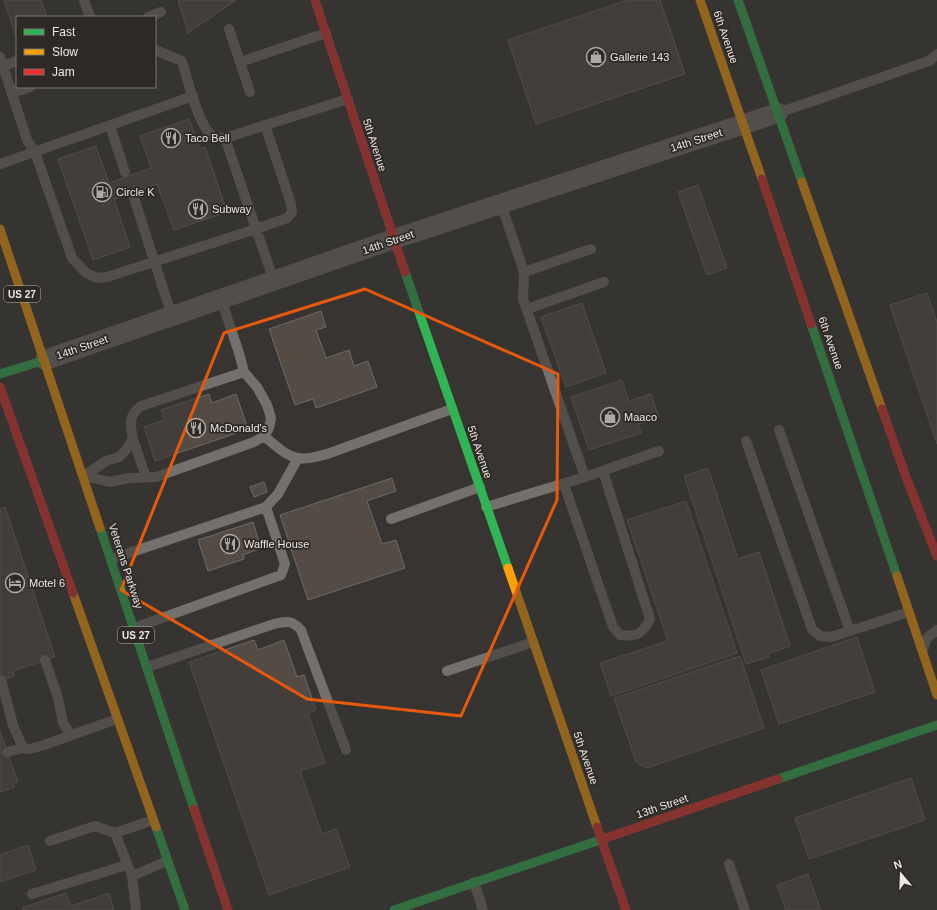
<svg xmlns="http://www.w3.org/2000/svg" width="937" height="910" font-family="Helvetica,sans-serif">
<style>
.building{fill:#534b44;stroke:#6c6a67}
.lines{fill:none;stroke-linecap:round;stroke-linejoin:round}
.lane{stroke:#74706b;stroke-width:10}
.street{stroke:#74706b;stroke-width:20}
.fast{stroke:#30b455;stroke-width:9}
.slow{stroke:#ff9f0a;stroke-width:9}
.jam{stroke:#e5322d;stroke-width:9}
.marked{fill:none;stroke:#e8590c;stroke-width:3;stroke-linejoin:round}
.labels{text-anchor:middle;stroke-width:3.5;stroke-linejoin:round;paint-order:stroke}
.shield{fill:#2f2925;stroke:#b3afab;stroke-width:1}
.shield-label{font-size:10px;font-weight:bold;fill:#ece8e5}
.street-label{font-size:11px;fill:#ece8e5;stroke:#2f2925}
.poi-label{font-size:11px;fill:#ece8e5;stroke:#2f2925;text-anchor:start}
</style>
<rect width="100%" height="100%" fill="#373431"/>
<path class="building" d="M4 0H41L47 17H17V39Z
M178 0H236L188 33Z
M628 0H660L685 74 536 124 508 40Z
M189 119 200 149 205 147 227 212 174 230 157 184 114 199 130 247 93 260 58 159 96 146 109 183 151 168 140 136Z
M698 185 727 268 707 275 678 192Z
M927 293 937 322V444L890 305Z
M582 303 606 373 566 387 541 317Z
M321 311 326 327 316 330 326 358 349 350 354 366 368 361 377 387 316 408 313 399 295 405 269 329Z
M622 380 629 401 651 394 659 417 638 424 641 433 589 450 571 397Z
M209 394 212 403 236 394 248 429 155 461 144 427 165 420 161 410Z
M708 468 738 559 759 552 790 646 768 654 769 657 746 664 684 476Z
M392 478 396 491 367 501 382 544 396 540 405 568 308 600 280 515Z
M264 482 267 492 254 497 250 487Z
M686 501 737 653 611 696 600 663 668 641 627 520Z
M5 507 55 657 13 671 14 676 0 681V509Z
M253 522 261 548 243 555 244 559 208 571 198 540Z
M857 637 875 692 779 724 761 670Z
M254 640 258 650 284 640 297 677 304 675 316 710 308 713 325 763 300 771 322 834 336 829 350 867 269 895 189 662Z
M740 656 764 728 647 768 636 762 614 698Z
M0 731 18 782 13 784 15 787 0 792Z
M911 778 925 820 809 859 795 818Z
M28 845 36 870 0 882V855Z
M808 874 821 910H786L777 885Z
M66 893 71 906 109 893 114 910H23L22 908Z"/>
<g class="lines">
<path class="lane" d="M84 0 90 17
M148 17 161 12
M229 29 250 92
M155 50 182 61C187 79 198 123 211 135 215 139 220 138 225 138L348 99
M0 57 27 140 35 152 72 258 86 273 97 278 107 277 256 229 287 218 292 212 291 204 265 125
M240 62 326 33
M3 66 17 61
M12 93 30 87
M778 113 929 61 937 54
M110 126 125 172
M225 138 274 281
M0 164 193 96
M134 198 172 316
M524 272 591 249
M527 309 604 282
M779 430 850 631
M264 436C274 444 286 457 299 458 308 460 318 456 327 454L452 409
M133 439 146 477
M746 441 812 629 820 636 831 637 909 612
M84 476 110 482 129 478 156 477 254 442 264 436 269 428 271 418 267 405 257 387 244 372 239 353 221 299
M84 476 106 461 119 457 125 451 133 439C130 424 128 416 141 406L244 372
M585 477 659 451
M564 484 613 627 620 635C636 637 643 634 650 619L603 471
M486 507 585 477 523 299 524 272 501 204
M391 519 480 487
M111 559 266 507 278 494 298 458
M134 628 281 575 285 564 266 507
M923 649 927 638 937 630
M45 660 58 698 63 723 71 735
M147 667 274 624C287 621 292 620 301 630L346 750
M447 671 533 642
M1 680 13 725 23 748 30 749 44 745 117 719
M7 752 23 748
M50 841 95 826 115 833
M729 864 745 910
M132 876 115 833 153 820
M474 882 483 910
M32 894 127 865
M136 910 132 876 167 861"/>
<path class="street" d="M45 360 394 239 778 113"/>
<path class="fast" d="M738 0 802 182
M405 272 508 568
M811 324 897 576
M0 374 45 360
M100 528 194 809
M778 779 937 725
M156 827 185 910
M394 910 606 838"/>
<path class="slow" d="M700 0 762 179
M802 182 882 409
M0 229 100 528
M508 568 597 827
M897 576 937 695
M73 593 156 827"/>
<path class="jam" d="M315 0 405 272
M762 179 811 324
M0 387 73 593
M882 409 906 477 937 556
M194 809 228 910
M597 827 626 910
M606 838 778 779"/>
</g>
<path d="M0 0H937V910H0ZM365 289 558 374 557 500 461 716 307 699 121 590 224 333Z" fill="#373431" fill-opacity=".55" fill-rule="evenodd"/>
<path class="marked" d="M365 289 558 374 557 500 461 716 307 699 121 590 224 333Z"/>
<defs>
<symbol id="shop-ring" viewBox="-11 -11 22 22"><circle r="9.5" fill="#2f2925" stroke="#ada9a6" stroke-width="1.5"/><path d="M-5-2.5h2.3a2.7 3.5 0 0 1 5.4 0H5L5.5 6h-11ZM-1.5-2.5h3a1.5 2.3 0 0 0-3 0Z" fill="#ada9a6"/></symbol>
<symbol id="restaurant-ring" viewBox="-11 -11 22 22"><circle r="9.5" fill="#2f2925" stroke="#ada9a6" stroke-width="1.5"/><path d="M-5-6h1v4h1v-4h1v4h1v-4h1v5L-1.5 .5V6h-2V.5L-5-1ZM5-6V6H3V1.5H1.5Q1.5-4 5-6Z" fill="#ada9a6"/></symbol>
<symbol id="fuel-ring" viewBox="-11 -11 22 22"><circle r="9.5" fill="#2f2925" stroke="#ada9a6" stroke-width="1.5"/><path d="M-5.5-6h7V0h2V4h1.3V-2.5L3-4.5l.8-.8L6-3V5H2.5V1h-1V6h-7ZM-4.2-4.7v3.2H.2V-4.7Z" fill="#ada9a6"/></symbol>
<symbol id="hotel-ring" viewBox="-11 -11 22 22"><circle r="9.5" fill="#2f2925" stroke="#ada9a6" stroke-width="1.5"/><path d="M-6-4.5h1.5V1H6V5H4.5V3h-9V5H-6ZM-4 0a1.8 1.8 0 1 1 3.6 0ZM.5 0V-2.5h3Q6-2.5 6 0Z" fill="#ada9a6"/></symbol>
</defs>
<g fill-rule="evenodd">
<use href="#shop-ring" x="585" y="46" width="22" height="22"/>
<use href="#restaurant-ring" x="160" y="127" width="22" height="22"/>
<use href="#fuel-ring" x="91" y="181" width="22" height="22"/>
<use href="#restaurant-ring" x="187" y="198" width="22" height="22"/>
<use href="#shop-ring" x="599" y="406" width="22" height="22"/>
<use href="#restaurant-ring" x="185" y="417" width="22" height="22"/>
<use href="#restaurant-ring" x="219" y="533" width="22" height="22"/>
<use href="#hotel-ring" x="4" y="572" width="22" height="22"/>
</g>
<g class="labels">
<g class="shield">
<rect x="4" y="286" width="36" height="16" rx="3"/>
<rect x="118" y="627" width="36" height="16" rx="3"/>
</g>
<g class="shield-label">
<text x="22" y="298">US 27</text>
<text x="136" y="639">US 27</text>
</g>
<g class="street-label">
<text transform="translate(726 37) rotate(71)" y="4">6th Avenue</text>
<text transform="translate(696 140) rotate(-18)" y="4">14th Street</text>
<text transform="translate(375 145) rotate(72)" y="4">5th Avenue</text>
<text transform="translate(388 242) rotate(-19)" y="4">14th Street</text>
<text transform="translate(831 343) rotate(71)" y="4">6th Avenue</text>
<text transform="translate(82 347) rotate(-19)" y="4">14th Street</text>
<text transform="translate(480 452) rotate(71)" y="4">5th Avenue</text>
<text transform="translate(126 566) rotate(72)" y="4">Veterans Parkway</text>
<text transform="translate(586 758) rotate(71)" y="4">5th Avenue</text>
<text transform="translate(662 806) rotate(-19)" y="4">13th Street</text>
</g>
<g class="poi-label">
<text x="610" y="61">Gallerie 143</text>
<text x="185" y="142">Taco Bell</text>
<text x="116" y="196">Circle K</text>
<text x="212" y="213">Subway</text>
<text x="624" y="421">Maaco</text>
<text x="210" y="432">McDonald's</text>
<text x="244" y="548">Waffle House</text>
<text x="29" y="587">Motel 6</text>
</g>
</g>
<rect x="16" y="16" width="140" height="72" fill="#2f2925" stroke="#7b7572"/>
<rect x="24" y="29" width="20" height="6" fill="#30b455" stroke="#7b7572"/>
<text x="52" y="36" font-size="12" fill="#ece8e5">Fast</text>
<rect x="24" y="49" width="20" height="6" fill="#ff9f0a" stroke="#7b7572"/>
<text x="52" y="56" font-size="12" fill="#ece8e5">Slow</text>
<rect x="24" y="69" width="20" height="6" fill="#e5322d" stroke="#7b7572"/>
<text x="52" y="76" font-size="12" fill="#ece8e5">Jam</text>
<g transform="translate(901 874) rotate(341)" stroke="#2f2925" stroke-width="3" paint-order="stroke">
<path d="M0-3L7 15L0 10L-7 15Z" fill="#ece8e5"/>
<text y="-6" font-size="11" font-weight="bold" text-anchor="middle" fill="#ece8e5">N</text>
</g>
</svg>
